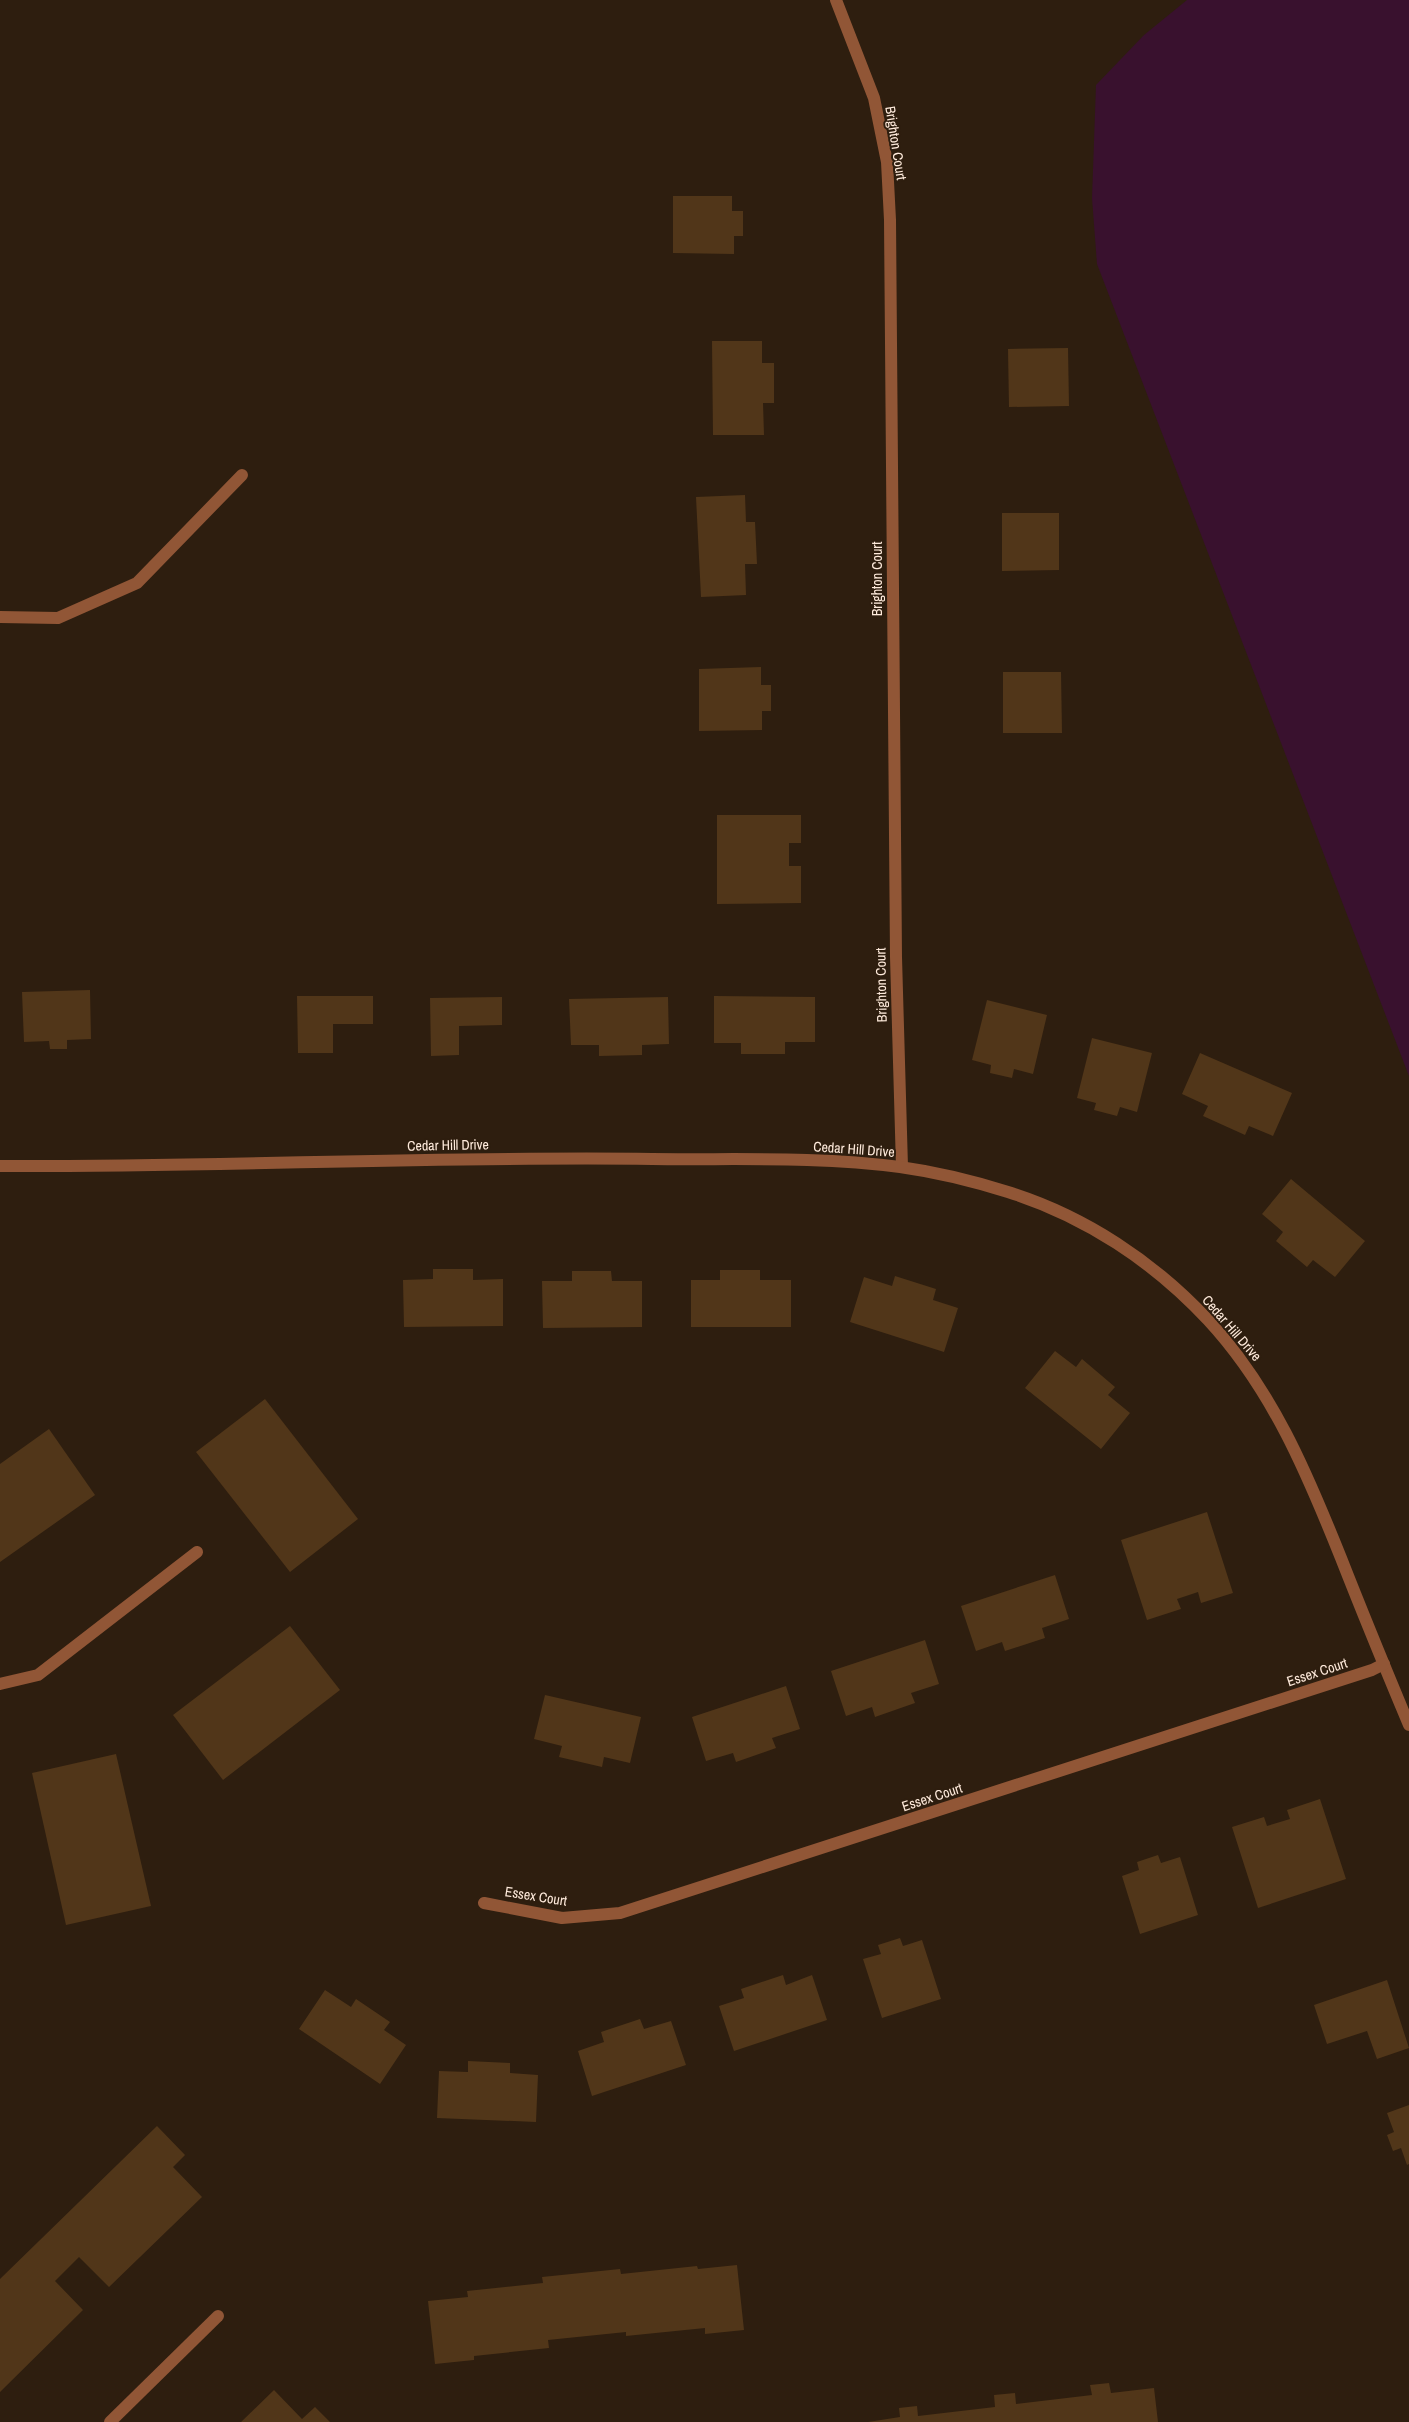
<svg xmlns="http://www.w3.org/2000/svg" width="1409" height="2422" font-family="'Archivo Narrow',sans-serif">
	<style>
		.green { fill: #39112e }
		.building { fill: #513619 }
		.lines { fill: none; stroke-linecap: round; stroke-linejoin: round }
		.minor { stroke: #915636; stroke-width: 12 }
		.labels { text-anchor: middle; stroke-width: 4; stroke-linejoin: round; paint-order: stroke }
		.street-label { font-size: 14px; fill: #ffebdc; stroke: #2e1e0f }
	</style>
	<rect width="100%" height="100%" fill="#2e1e0f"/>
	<path class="green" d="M1187,0h222v1076l-312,-812 -5,-66 4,-113 48,-50z"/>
	<g class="building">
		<path d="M673,196h59v15h11v25h-9v18l-61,-1z"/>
		<path d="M712,341h50v22h12v40h-11l1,32h-51z"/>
		<path d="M1068,348l1,58 -60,1 -1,-58z"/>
		<path d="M745,495l1,27h9l2,42h-12l1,31 -45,2 -5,-100z"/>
		<path d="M1002,513h57v57l-57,1z"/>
		<path d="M761,667v18h10v26h-9v19l-63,1v-62z"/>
		<path d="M1003,672h58l1,61h-59z"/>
		<path d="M717,815h84v28h-12v23h12v37l-84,1z"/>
		<path d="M90,990l1,49 -24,1v9h-17l-1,-8 -25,1 -2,-50z"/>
		<path d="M297,996h76v28h-40v29h-35z"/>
		<path d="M714,996l101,1v45h-30v12h-44v-11h-27z"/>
		<path d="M502,997v28l-43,1v29l-28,1 -1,-58z"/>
		<path d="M668,997l1,47 -27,1v10l-43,1v-11h-28l-2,-46z"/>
		<path d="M987,1000l60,15 -14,59 -19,-5 -2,9 -22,-5 1,-8 -19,-5z"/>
		<path d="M1092,1038l60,15 -15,59 -17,-5 -3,9 -23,-6 2,-7 -19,-5z"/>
		<path d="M1200,1053l92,40 -19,43 -24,-10 -4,9 -42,-19 5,-10 -26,-12z"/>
		<path d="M1291,1179l74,62 -30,36 -22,-17 -6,7 -31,-26 7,-9 -21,-18z"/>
		<path d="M433,1269h40v11l30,-1v47l-99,1 -1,-47 30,-1z"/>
		<path d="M720,1270h40v10h31v47h-100v-47h29z"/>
		<path d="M572,1271h39l1,10h30v46l-99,1 -1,-47h30z"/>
		<path d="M895,1276l41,13 -3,11 25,8 -14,44 -94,-30 14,-45 28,9z"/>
		<path d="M1055,1351l21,16 6,-8 33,28 -7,8 22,18 -29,36 -76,-61z"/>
		<path d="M265,1399l93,120 -68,53 -94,-120z"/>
		<path d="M49,1429l46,66 -95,67v-98z"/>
		<path d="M1207,1512l26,81 -32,10 -3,-11 -21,7 4,10 -34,11 -26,-80z"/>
		<path d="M1055,1575l14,44 -27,9 3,10 -40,13 -3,-9 -26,9 -15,-45z"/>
		<path d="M290,1626l50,64 -117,90 -50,-65z"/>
		<path d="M925,1640l14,44 -28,9 4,10 -40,14 -3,-10 -26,9 -15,-45z"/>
		<path d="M786,1686l14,43 -28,9 4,10 -40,14 -3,-9 -27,8 -14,-44z"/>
		<path d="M545,1695l96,22 -11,46 -26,-6 -2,10 -43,-10 3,-11 -28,-7z"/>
		<path d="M116,1754l35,152 -85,19 -34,-152z"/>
		<path d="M1320,1799l26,80 -88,29 -26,-81 32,-10 3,9 23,-7 -3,-9z"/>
		<path d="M1158,1855l3,8 19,-6 18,58 -58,19 -18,-58 17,-6 -2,-8z"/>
		<path d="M900,1938l3,8 19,-6 19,59 -59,19 -19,-59 18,-5 -3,-9z"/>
		<path d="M783,1975l3,10 26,-10 15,45 -93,31 -15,-45 25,-8 -3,-9z"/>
		<path d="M1387,1980l22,68 -32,11 -10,-28 -40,13 -13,-39z"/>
		<path d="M325,1990l26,17 5,-8 34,23 -6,8 22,15 -26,39 -81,-55z"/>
		<path d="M640,2019l4,10 27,-8 15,44 -94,31 -14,-45 26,-9 -3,-10z"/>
		<path d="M468,2061l42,2v10l28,2 -2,47 -99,-4 2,-47 29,1z"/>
		<path d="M1409,2105v59l-2,1 -6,-17 -8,3 -6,-16 7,-3 -7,-19z"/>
		<path d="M157,2126l28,29 -12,12 29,30 -93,90 -30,-30 -24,24 28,29 -83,82v-113z"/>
		<path d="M737,2265l7,65 -39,4v-6l-79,8v-4l-78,8 1,8 -75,8v4l-39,4 -7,-63 40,-4 -1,-6 76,-8 -1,-6 78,-8 1,5 76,-8 1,3z"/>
		<path d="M1109,2383l2,10 43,-5 4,34h-290l32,-5 -1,-9 18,-2 1,10 77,-9 -1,-12 21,-2 1,11 76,-9 -2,-10z"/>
		<path d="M274,2390l28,29 13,-12 15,15h-89z"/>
	</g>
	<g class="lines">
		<g class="minor">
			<path d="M836,0l38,98 13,64 3,58 6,737 6,210"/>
			<path d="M0,617l58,1 79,-35 105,-108"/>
			<path d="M0,1166c217,1 434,-10 652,-7 82,1 166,-3 248,8 36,5 73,14 108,25 77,24 146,70 200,128 64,69 99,153 133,238 22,56 45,112 68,167"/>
			<path d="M0,1684l38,-9 159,-123"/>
			<path d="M484,1903l78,15 58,-5 752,-243 12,-6"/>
			<path d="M110,2422l108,-106"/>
		</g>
	</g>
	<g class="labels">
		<g class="street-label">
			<text transform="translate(896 143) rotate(81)" y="5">Brighton Court</text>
			<text transform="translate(877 579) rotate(-90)" y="5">Brighton Court</text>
			<text transform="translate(881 985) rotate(-91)" y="5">Brighton Court</text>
			<text transform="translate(448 1145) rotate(-1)" y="5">Cedar Hill Drive</text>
			<text transform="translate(854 1149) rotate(4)" y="5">Cedar Hill Drive</text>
			<text transform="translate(1232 1328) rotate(49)" y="5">Cedar Hill Drive</text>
			<text transform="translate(1317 1672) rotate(-18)" y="5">Essex Court</text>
			<text transform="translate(932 1797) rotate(-18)" y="5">Essex Court</text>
			<text transform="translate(536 1896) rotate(9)" y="5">Essex Court</text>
		</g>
	</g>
</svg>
